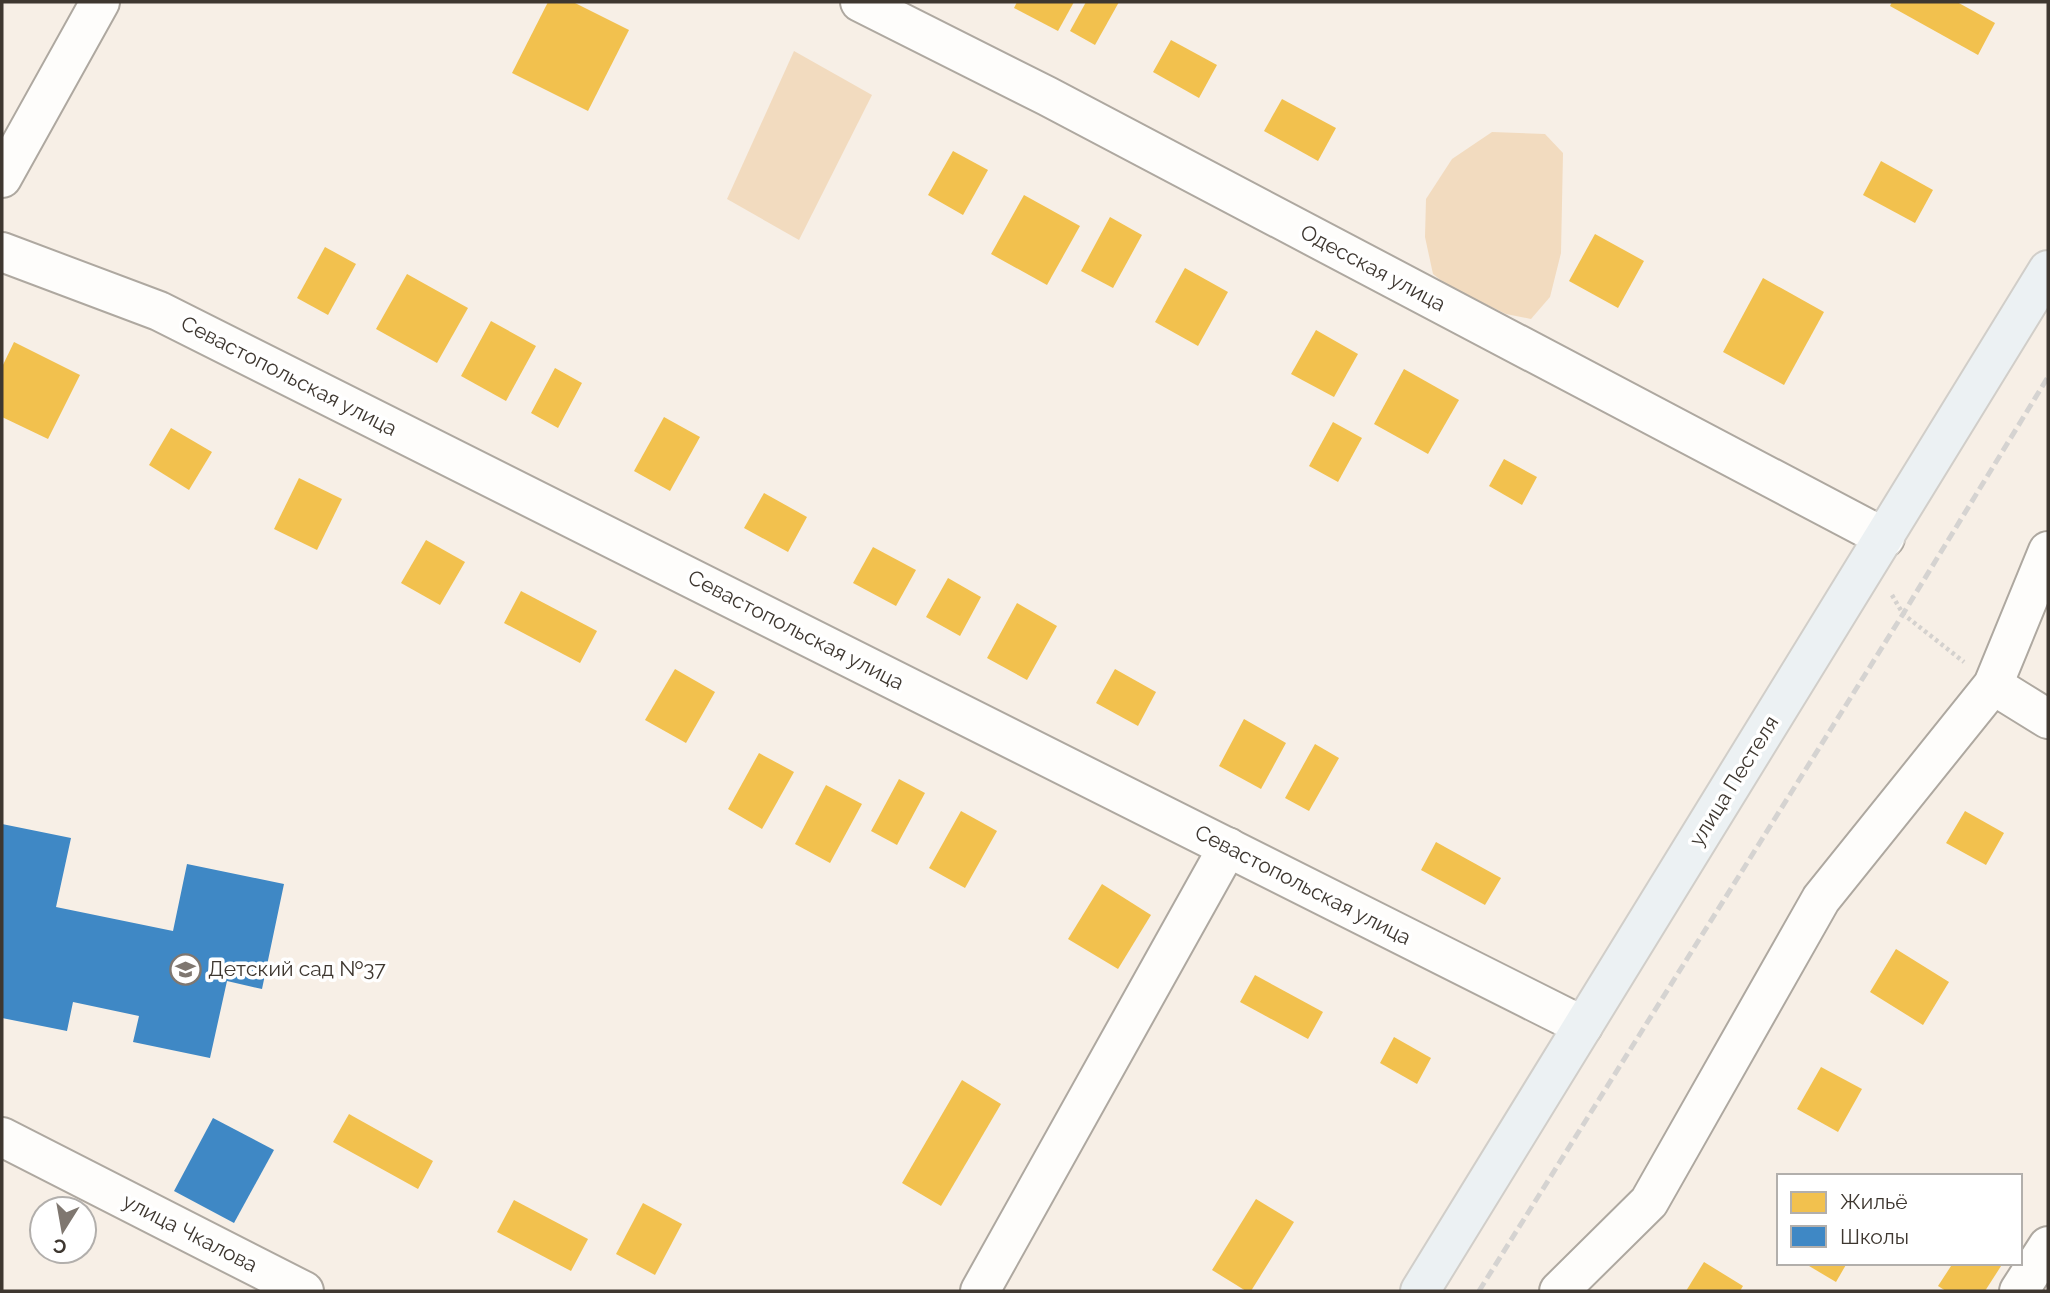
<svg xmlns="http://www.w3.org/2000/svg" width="2050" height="1293" font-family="Raleway,sans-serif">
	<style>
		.green { fill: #f2dbbf }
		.homes { fill: #f2c14e }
		.schools { fill: #3f88c5 }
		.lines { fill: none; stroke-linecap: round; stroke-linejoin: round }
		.minor-casing { stroke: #aea8a0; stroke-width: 42 }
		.major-casing { stroke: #d1cec9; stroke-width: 42 }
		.path { stroke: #d4d1ce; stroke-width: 4.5; stroke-dasharray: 3.5 3.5; stroke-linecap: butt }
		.minor { stroke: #fefdfb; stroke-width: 38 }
		.major { stroke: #ecf1f3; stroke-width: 38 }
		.rail { stroke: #d5d3d1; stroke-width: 5; stroke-dasharray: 10 5; stroke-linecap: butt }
		.labels { text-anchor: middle; stroke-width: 7; stroke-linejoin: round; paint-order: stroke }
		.street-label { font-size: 21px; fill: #3e3730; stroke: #fff }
		.poi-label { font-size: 21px; fill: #3e3730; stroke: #fff; text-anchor: start }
	</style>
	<rect width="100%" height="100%" fill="#f7efe6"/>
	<g class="green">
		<path d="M794,51l78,44 -73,145 -72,-41z"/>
		<path d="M1492,132l53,2 18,19 -2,100 -11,44 -19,22 -25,-5 -58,-28 -15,-12 -8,-37 1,-38 26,-40z"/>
	</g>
	<g class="homes">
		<path d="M548,2h25l56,28 -41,81 -76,-38z"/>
		<path d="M1017,2h57l-16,29 -44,-23z"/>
		<path d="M1086,2h33l-24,43 -25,-14z"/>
		<path d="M1892,2h65l38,21 -17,32 -88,-49z"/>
		<path d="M1171,40l46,25 -18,33 -46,-26z"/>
		<path d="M1282,99l54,29 -18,33 -54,-30z"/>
		<path d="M953,151l35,19 -25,45 -35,-20z"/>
		<path d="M1881,161l52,29 -18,33 -52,-28z"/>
		<path d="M1024,195l56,31 -33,59 -56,-31z"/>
		<path d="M1110,217l32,18 -29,53 -32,-17z"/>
		<path d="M1595,234l49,27 -26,47 -49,-27z"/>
		<path d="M325,247l31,17 -28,51 -31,-17z"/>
		<path d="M1185,268l43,24 -30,54 -43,-24z"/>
		<path d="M407,274l61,34 -31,55 -61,-34z"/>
		<path d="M1763,278l61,34 -40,73 -61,-33z"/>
		<path d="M491,321l45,25 -30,55 -45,-25z"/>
		<path d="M1316,330l42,24 -24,43 -43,-23z"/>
		<path d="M14,342l66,33 -32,64 -46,-22v-50z"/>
		<path d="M555,368l27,15 -24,45 -27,-15z"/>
		<path d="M1404,369l55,31 -31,54 -54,-30z"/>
		<path d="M664,417l36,20 -30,54 -36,-20z"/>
		<path d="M1333,422l29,16 -24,44 -29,-16z"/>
		<path d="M171,428l41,24 -23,38 -40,-25z"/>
		<path d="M1504,459l33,18 -15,28 -33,-19z"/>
		<path d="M299,478l43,21 -25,51 -43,-21z"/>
		<path d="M764,493l43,24 -19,35 -44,-24z"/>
		<path d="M426,540l39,22 -25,43 -39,-22z"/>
		<path d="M873,547l43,23 -20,36 -43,-23z"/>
		<path d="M948,578l33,19 -21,39 -34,-19z"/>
		<path d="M521,591l76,40 -17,32 -76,-40z"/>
		<path d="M1017,603l40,23 -30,54 -40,-22z"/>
		<path d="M675,669l40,23 -29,51 -41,-23z"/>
		<path d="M1115,669l41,23 -18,34 -42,-23z"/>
		<path d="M1244,719l42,24 -25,46 -42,-23z"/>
		<path d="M1315,744l24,14 -30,53 -24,-13z"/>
		<path d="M759,753l35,19 -32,57 -34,-20z"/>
		<path d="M899,779l26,14 -28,52 -26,-14z"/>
		<path d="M826,785l36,19 -32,59 -35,-19z"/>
		<path d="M961,811l36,20 -32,57 -36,-20z"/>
		<path d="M1965,811l39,22 -18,32 -40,-22z"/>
		<path d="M1436,842l65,36 -16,27 -64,-35z"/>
		<path d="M1102,884l49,31 -33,54 -50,-30z"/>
		<path d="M1896,949l53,33 -26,43 -53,-33z"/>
		<path d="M1255,975l68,37 -15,27 -68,-37z"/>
		<path d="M1394,1037l37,21 -14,26 -37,-21z"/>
		<path d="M1821,1067l41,22 -24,43 -41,-23z"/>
		<path d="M962,1080l39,24 -60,102 -39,-23z"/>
		<path d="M349,1114l84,47 -15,28 -85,-47z"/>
		<path d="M1256,1199l38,23 -43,69h-5l-34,-21z"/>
		<path d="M514,1200l74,39 -17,32 -74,-39z"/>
		<path d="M643,1203l39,21 -27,51 -39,-21z"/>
		<path d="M1704,1262l39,24 -3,5h-54z"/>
		<path d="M1804,1263h43l-11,19z"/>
		<path d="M1953,1263h50l-18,28h-39l-8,-5z"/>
	</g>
	<g class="schools">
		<path d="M2,824l69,14 -15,69 117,24 14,-67 97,20 -22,105 -35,-8 -17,77 -77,-16 6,-26 -66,-14 -6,29 -65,-13z"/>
		<path d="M213,1118l61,32 -40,73 -60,-32z"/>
	</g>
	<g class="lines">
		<defs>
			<g id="minor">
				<path d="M860,2l187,94 838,442"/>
				<path d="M2,178l98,-176"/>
				<path d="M2,252l157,59 1424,715"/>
				<path d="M1993,685l55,34"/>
				<path d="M2,1137l302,154"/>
				<path d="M980,1291l248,-444"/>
				<path d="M1559,1291l90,-89 172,-303 172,-214 55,-134"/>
				<path d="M2019,1291l29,-45"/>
			</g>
			<path id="major" d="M1420,1291l628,-1021"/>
		</defs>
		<use href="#minor" class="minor-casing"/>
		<use href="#major" class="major-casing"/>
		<path class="path" d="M1892,595l11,19 61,48"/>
		<use href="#minor" class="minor"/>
		<use href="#major" class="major"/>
		<path class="rail" d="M1479,1291l424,-677 145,-237"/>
	</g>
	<defs>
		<symbol id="school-ring" viewBox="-11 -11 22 22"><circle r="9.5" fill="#fff" stroke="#7f7770" stroke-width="1.5"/><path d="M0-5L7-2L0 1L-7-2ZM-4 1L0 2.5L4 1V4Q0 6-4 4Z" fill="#7f7770"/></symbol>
	</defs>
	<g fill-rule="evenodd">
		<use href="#school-ring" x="168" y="952" width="35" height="35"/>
	</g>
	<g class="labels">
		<g class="street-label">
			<text transform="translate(1373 268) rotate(28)" y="7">Одесская улица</text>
			<text transform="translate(289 376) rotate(27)" y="7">Севастопольская улица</text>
			<text transform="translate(796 630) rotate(27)" y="7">Севастопольская улица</text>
			<text transform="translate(1734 781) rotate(-58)" y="7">улица Пестеля</text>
			<text transform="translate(1303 885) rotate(27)" y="7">Севастопольская улица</text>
			<text transform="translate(190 1233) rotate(27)" y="7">улица Чкалова</text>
		</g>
		<g class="poi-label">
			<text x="208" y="976">Детский сад №37</text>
		</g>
	</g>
	<rect width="2050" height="1293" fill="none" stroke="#3e3730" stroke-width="7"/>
	<rect x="1777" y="1174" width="245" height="91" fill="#ffffff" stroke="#b2afac" stroke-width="2"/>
	<rect x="1791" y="1192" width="35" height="21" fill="#f2c14e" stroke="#b2afac" stroke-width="2"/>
	<text x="1840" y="1209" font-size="21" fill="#3e3730">Жильё</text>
	<rect x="1791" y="1226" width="35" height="21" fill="#3f88c5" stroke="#b2afac" stroke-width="2"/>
	<text x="1840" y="1244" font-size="21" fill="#3e3730">Школы</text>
	<g transform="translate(63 1230) rotate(191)"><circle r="33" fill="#ffffff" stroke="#b2afac" stroke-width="2"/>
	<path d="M0-5L12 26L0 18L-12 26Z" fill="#7f7770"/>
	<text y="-10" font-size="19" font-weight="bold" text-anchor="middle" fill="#3e3730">С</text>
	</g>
</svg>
